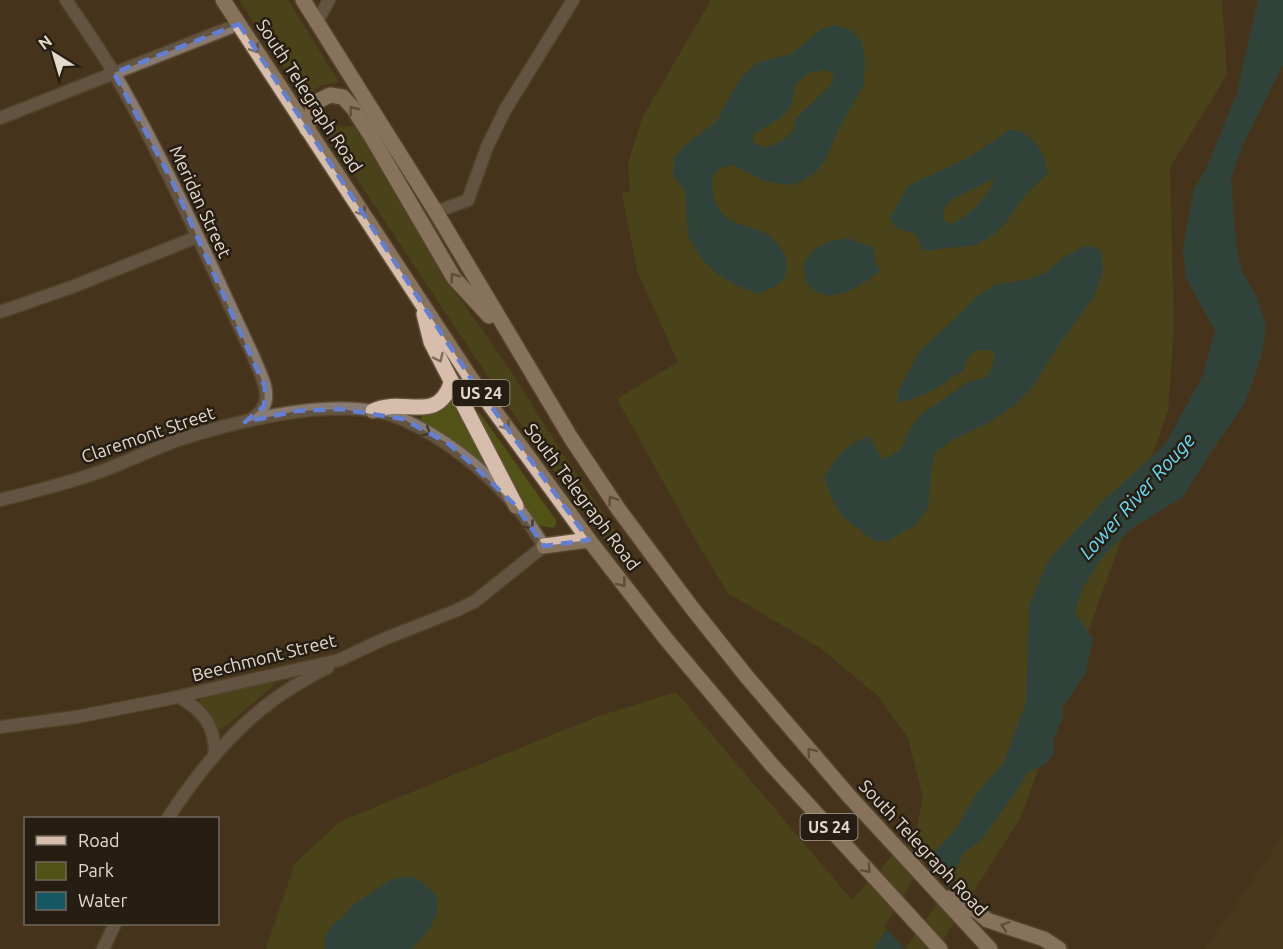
<svg xmlns="http://www.w3.org/2000/svg" width="1283" height="949" font-family="Ubuntu,sans-serif">
	<style>
		.built { fill: #523c1d }
		.green { fill: #505216 }
		.water { fill: #175663; fill-rule: evenodd }
		.pier { fill: #46341c }
		.lines { fill: none; stroke-linecap: round; stroke-linejoin: round }
		.minor-casing { stroke: #62523c; stroke-width: 15 }
		.primary-casing { stroke: #62523c; stroke-width: 18 }
		.minor { stroke: #887b72; stroke-width: 12 }
		.primary { stroke: #d7bdab; stroke-width: 15 }
		.oneway { stroke: #7e6e5f }
		.oneway2 { stroke: #433a30 }
		.marked { fill: none; stroke: #637fd3; stroke-width: 4.5; stroke-dasharray: 12 8; stroke-linejoin: round }
		.labels { text-anchor: middle; stroke-width: 5; stroke-linejoin: round; paint-order: stroke }
		.shield { fill: #261e13; stroke: #aba194; stroke-width: 1.5 }
		.shield-label { font-size: 16px; font-weight: bold; fill: #e4d9cb }
		.street-label { font-size: 18px; fill: #e4d9cb; stroke: #261e13 }
		.water-label { font-size: 20px; font-style: italic; fill: #67dbf5; stroke: #261e13 }
	</style>
	<rect width="100%" height="100%" fill="#46341c"/>
	<path class="built" d="M1283,835v114h-78l32,-46z"/>
	<g class="green">
		<path d="M239,0h49l51,82 -19,4 -16,12z"/>
		<path d="M711,0h511l5,75 -57,92 4,160 -6,84 -147,406 -84,132h-671l29,-86 46,-42 255,-104 80,-25 176,208 64,-70 7,-33 -15,-59 -30,-42 -58,-48 -92,-55 -29,-47 -82,-147 61,-37 -41,-91 -15,-78 8,-2 -2,-27 14,-46z"/>
		<path d="M356,124l97,165 52,73 58,92 65,96 -10,6c-106,-136 -198,-283 -294,-427l4,-2 25,-1z"/>
		<path d="M451,403l5,1 32,63 -1,2 -67,-48 3,-7z"/>
		<path d="M475,412h3l4,4 74,104v5l-3,3 -16,-3 -7,-6z"/>
		<path d="M273,681l1,3 -2,3 -51,43 -6,-2 -16,-23v-4l6,-3z"/>
	</g>
	<g class="water">
		<path d="M1258,0h25v65l-39,77 -13,37 6,74 6,20 14,25 9,27 -5,31 -14,41 -4,9 -31,44 -29,47 -51,31 -27,26 -21,32 -9,26 18,27 -8,35 -23,34 1,9 -10,24 1,12 -7,10 -21,11 -6,12 -38,53 -19,15 -10,22 -50,73h-29l58,-95 23,-23 19,-34 30,-35 22,-60 3,-96 17,-41 12,-16 48,-51 59,-53 38,-70 12,-44 -29,-53 -3,-29 11,-60 11,-17 32,-79z"/>
		<path d="M836,25l16,6 10,11 3,19 -1,23 -26,47 -13,30 -10,12 -21,12 -27,-3 -34,-17 -12,3 -8,7c-2,15 -1,28 10,39 11,12 29,12 42,19 17,9 31,35 14,51 -6,4 -15,7 -21,10l-20,-8 -21,-12 -15,-15 -14,-23 -3,-44 -12,-17 1,-17 9,-11 34,-26 18,-34 10,-14 12,-10 34,-9 31,-25zM825,70l9,4 -3,11 -34,32 -3,13 -12,11 -17,7 -12,-6v-7l30,-19 7,-8 6,-24 13,-11z"/>
		<path d="M1011,129c23,4 33,22 37,44l-23,22 -20,29 -12,11 -17,10 -53,6 -7,-17 -20,-6 -6,-10 19,-33 57,-26zM995,178c-8,20 -25,38 -45,46l-6,-4 -1,-9 7,-10z"/>
		<path d="M848,238l26,10 1,13 5,10c-16,13 -44,33 -64,20 -4,-2 -9,-5 -10,-10 -2,-5 -2,-13 -2,-19 14,-19 22,-20 44,-24z"/>
		<path d="M1086,245l15,5 2,22 -10,26 -36,49 -22,37 -21,22 -26,17 -34,16 -18,12 -4,14 -4,43 -13,17 -27,16h-14l-30,-23 -12,-19 -8,-21c12,-22 21,-33 45,-42l14,24 18,-11 10,-22 11,-13 46,-32 19,-5 7,-16v-9c-17,-6 -28,2 -31,20 -10,3 -16,10 -25,15 -12,8 -27,12 -40,16v-11l21,-40 43,-40 15,-16 20,-12 29,-4 19,-7 19,-16z"/>
		<path d="M404,877c12,0 12,0 21,8 3,4 8,5 10,10 10,18 -11,43 -24,54h-86l-1,-10 6,-12 12,-9 11,-13 37,-25z"/>
	</g>
	<path class="pier" d="M929,853l26,26 -50,70 -21,-22z"/>
	<g class="lines">
		<defs>
			<g id="minor">
				<path d="M66,0c16,24 33,48 48,73 53,91 95,189 140,285 9,23 24,45 -4,62"/>
				<path d="M317,22l12,-22"/>
				<path d="M0,118l239,-94"/>
				<path d="M436,212l32,-12 19,-53 18,-37 68,-110"/>
				<path d="M0,312l72,-25 125,-50"/>
				<path d="M0,500c32,-8 65,-16 96,-27 29,-10 56,-24 85,-34 60,-19 164,-46 223,-19 42,19 81,51 111,85 11,12 20,28 29,41l-70,56 -19,9 -71,28 -45,21 -171,39 -92,18 -76,10"/>
				<path d="M179,697c25,14 36,29 36,58"/>
				<path d="M168,818c28,-43 62,-86 104,-117 18,-13 37,-24 56,-34"/>
				<path d="M103,949l12,-25"/>
			</g>
			<g id="primary">
				<path d="M223,0l249,380 117,160 77,99 105,125 169,185"/>
				<path d="M303,0l133,212 135,226 48,72 73,98 55,69 102,119 141,153"/>
				<path d="M307,129l6,-21 7,-8 10,-5 13,2 10,11 18,28 83,142 35,38"/>
				<path d="M424,314l7,28 85,164"/>
				<path d="M373,411c31,-15 64,14 78,-28"/>
				<path d="M544,546l45,-6"/>
				<path d="M948,898l30,14 9,8 57,19 15,10"/>
			</g>
		</defs>
		<use href="#minor" class="minor-casing"/>
		<use href="#primary" class="primary-casing"/>
		<use href="#minor" class="minor"/>
		<use href="#primary" class="primary"/>
	</g>
	<defs><path id="oneway-chevron" d="M-2-3.5L2.5 0L-2 3.5" fill="none" stroke-width="1.6" stroke-linecap="round" stroke-linejoin="round" transform="scale(1.5)"/></defs>
	<g class="oneway">
		<use href="#oneway-chevron" transform="translate(255 49) rotate(57)"/>
		<use href="#oneway-chevron" transform="translate(353 110) rotate(-127)"/>
		<use href="#oneway-chevron" transform="translate(362 212) rotate(57)"/>
		<use href="#oneway-chevron" transform="translate(454 277) rotate(-126)"/>
		<use href="#oneway-chevron" transform="translate(439 358) rotate(64)"/>
		<use href="#oneway-chevron" transform="translate(506 426) rotate(54)"/>
		<use href="#oneway-chevron" transform="translate(612 500) rotate(-124)"/>
		<use href="#oneway-chevron" transform="translate(622 583) rotate(52)"/>
		<use href="#oneway-chevron" transform="translate(811 752) rotate(-130)"/>
		<use href="#oneway-chevron" transform="translate(867 869) rotate(47)"/>
		<use href="#oneway-chevron" transform="translate(1005 926) rotate(-161)"/>
	</g>
	<g class="oneway2">
		<use href="#oneway-chevron" transform="translate(427 432) rotate(29)"/>
		<use href="#oneway-chevron" transform="translate(530 526) rotate(55)"/>
	</g>
	<path d="M0 0H1283V949H0ZM239,24l233,356 117,160 -45,6 -28,-40 -42,-40 -25,-22 -46,-25 -62,-10 -45,2 -51,11 19,-16 1,-19 -93,-206 -58,-108z" fill="#46341c" fill-opacity=".55" fill-rule="evenodd"/>
	<path class="marked" d="M239,24l233,356 117,160 -45,6 -28,-40 -42,-40 -25,-22 -46,-25 -62,-10 -45,2 -51,11 19,-16 1,-19 -93,-206 -58,-108z"/>
	<g class="labels">
		<g class="shield">
			<rect x="452.5" y="380" width="57" height="26" rx="4.5"/>
			<rect x="800.5" y="814" width="57" height="26" rx="4.5"/>
		</g>
		<g class="shield-label">
			<text x="481" y="399">US 24</text>
			<text x="829" y="833">US 24</text>
		</g>
		<g class="street-label">
			<text transform="translate(309 96) rotate(57)" y="6">South Telegraph Road</text>
			<text transform="translate(200 202) rotate(65)" y="6">Meridan Street</text>
			<text transform="translate(148 435) rotate(-19)" y="6">Claremont Street</text>
			<text transform="translate(582 497) rotate(53)" y="6">South Telegraph Road</text>
			<text transform="translate(264 658) rotate(-14)" y="6">Beechmont Street</text>
			<text transform="translate(923 848) rotate(47)" y="6">South Telegraph Road</text>
		</g>
		<g class="water-label">
			<text transform="translate(1137 496) rotate(-48)" y="7">Lower River Rouge</text>
		</g>
	</g>
	<rect x="24" y="817" width="195" height="108" fill="#261e13" stroke="#72695d" stroke-width="1.5"/>
	<rect x="36" y="836" width="30" height="9" fill="#d7bdab" stroke="#72695d" stroke-width="1.5"/>
	<text x="78" y="847" font-size="18" fill="#e4d9cb">Road</text>
	<rect x="36" y="862" width="30" height="18" fill="#505216" stroke="#72695d" stroke-width="1.5"/>
	<text x="78" y="877" font-size="18" fill="#e4d9cb">Park</text>
	<rect x="36" y="892" width="30" height="18" fill="#175663" stroke="#72695d" stroke-width="1.5"/>
	<text x="78" y="907" font-size="18" fill="#e4d9cb">Water</text>
	<g transform="translate(54 54) rotate(323)" stroke="#261e13" stroke-width="4.5" paint-order="stroke">
	<path d="M0-4.5L10 22L0 15L-10 22Z" fill="#e4d9cb"/>
	<text y="-9" font-size="16" font-weight="bold" text-anchor="middle" fill="#e4d9cb">N</text>
	</g>
</svg>
